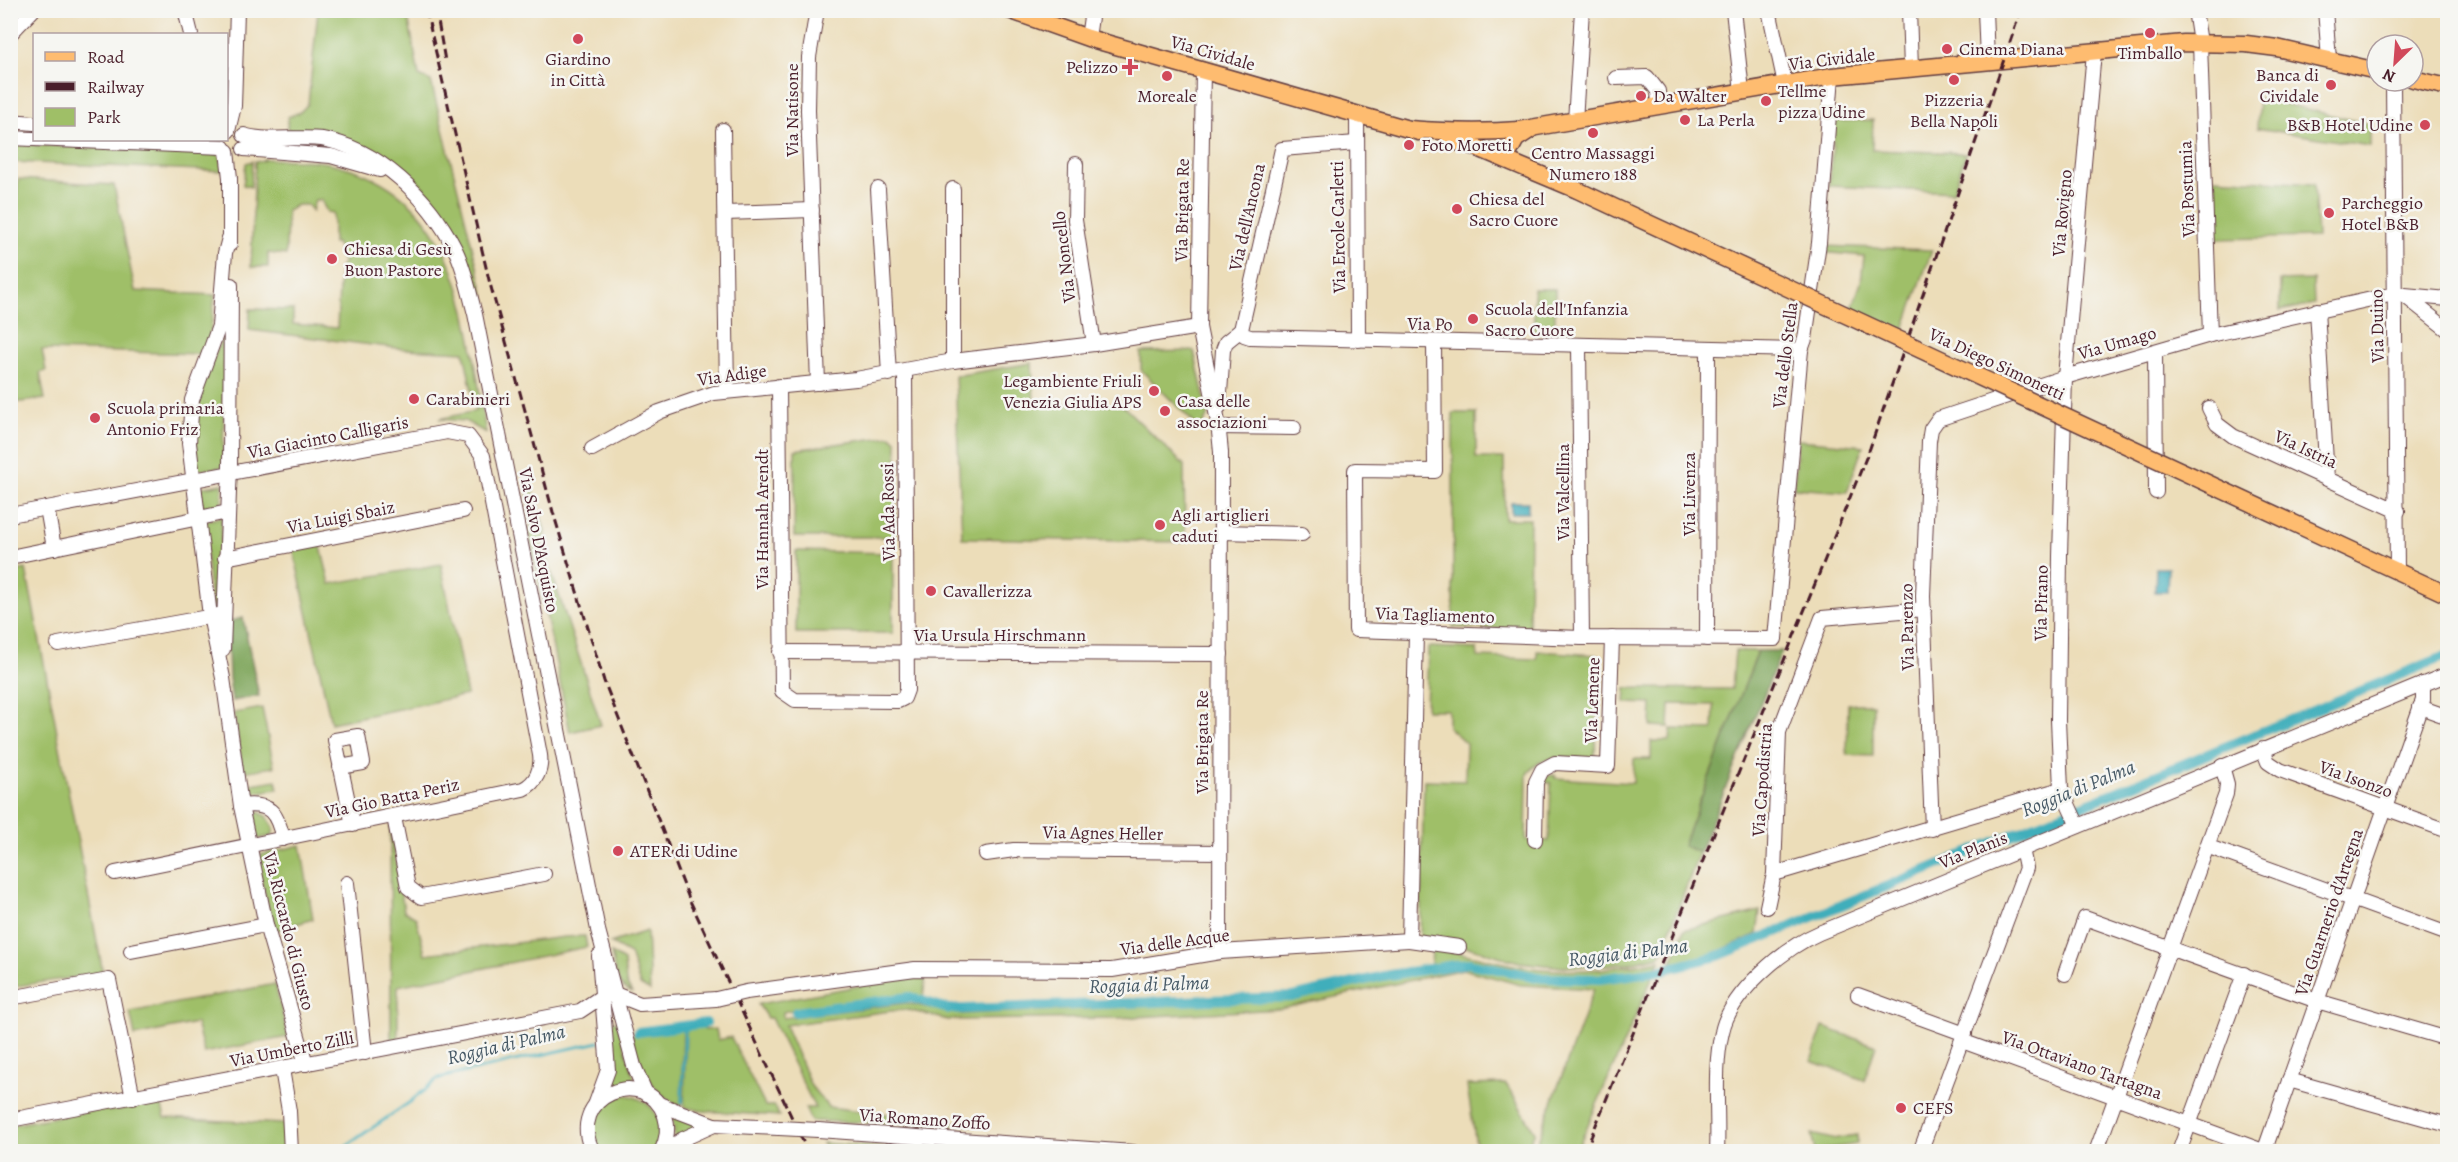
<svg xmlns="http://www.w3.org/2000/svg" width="2458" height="1162" font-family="Alegreya,serif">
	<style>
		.green { fill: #9fbf67; stroke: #746f49; stroke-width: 1.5 }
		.forest { fill: #7fa65c; stroke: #646244; stroke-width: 1.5 }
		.water { fill: #3faebb; stroke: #446673; stroke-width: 1.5 }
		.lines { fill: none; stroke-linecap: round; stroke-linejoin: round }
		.stream { stroke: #3faebb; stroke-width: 3 }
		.canal { stroke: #3faebb; stroke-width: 10 }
		.minor-casing { stroke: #623c40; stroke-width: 16 }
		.major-casing { stroke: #623c40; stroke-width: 19 }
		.minor { stroke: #fff; stroke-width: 14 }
		.major { stroke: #febc70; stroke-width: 16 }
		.rail { stroke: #4a1f2b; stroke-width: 3; stroke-dasharray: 9 4.5; stroke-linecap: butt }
		.minor-bridge-casing { stroke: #623c40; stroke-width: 16; stroke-linecap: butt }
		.major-bridge-casing { stroke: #623c40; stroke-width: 19; stroke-linecap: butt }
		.minor-bridge { stroke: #fff; stroke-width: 14 }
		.major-bridge { stroke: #febc70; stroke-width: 16 }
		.poi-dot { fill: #d1495b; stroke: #f6f6f2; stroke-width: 2 }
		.labels { text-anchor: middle; stroke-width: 5; stroke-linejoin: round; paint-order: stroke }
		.poi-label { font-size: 18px; fill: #4a1f2b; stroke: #f6f6f2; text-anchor: start }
		.street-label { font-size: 18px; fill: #4a1f2b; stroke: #f6f6f2 }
		.water-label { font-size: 20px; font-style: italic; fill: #465865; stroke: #f6f6f2 }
	</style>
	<rect width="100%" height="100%" fill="#f6f6f2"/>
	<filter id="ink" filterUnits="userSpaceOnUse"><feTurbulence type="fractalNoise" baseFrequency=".0167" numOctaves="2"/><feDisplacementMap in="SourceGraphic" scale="12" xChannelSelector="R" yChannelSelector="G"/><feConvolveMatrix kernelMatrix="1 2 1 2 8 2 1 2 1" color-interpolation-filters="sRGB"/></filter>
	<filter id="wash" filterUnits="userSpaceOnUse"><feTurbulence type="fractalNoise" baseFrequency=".008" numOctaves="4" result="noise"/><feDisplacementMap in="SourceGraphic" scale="24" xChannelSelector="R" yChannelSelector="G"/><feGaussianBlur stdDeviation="1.35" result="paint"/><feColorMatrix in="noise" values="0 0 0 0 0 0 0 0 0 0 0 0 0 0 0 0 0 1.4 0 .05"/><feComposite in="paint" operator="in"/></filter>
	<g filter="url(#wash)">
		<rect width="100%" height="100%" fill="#ecddb9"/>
		<g class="green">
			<path d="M318,11h89l12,65 12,5 55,221 -34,-71 -16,-24 -42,-40 -101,-34 -6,-5 1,-11 12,-5 8,-8z"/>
			<path d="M2259,98l111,26v22l-113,-18z"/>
			<path d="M1873,120l-1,30 94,3 -13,39 -124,-6 6,-65z"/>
			<path d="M10,144l167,8 27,-2 16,5 3,16 -212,-9z"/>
			<path d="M263,159c26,1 53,0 78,7 124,33 127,162 145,267l-21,-12 -26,-2 37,-8 -12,-59 -59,-3 -156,-19 1,-21 43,1v14l44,4 3,-60 4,-6 -4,-6 1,-3 -5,-10h-3v-30l-6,-1 -6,-12h-6l-3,11 -4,-6h-11l-10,6 -1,44 -18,-2v14h-17l4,-106h8z"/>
			<path d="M252,161l-1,26 -8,-2 3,-22z"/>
			<path d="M2214,178l100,6 3,53 -101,2z"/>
			<path d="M18,179l96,6 21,106 80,4 -5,42 -6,17 -162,-4 4,21 -6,2 5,26 -33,4 -2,-89z"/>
			<path d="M1823,246l109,4 -29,82 -51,-23 9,-27 3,-26 -43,-4z"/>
			<path d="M2313,280l1,24 -34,7v-30z"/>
			<rect x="1534" y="289" width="21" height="45"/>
			<path d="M225,306l-2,161 -28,4 1,-70 25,-61z"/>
			<path d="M1194,351l14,64 -8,14 -59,-59v-18z"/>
			<path d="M1032,363l2,40 88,2 62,60 1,77 -223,-4 -7,-162z"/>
			<path d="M1453,413h23v45h28l1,61h25l-1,111 -76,-3z"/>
			<path d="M891,436l6,6 -2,95h-101l1,-87z"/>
			<path d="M1798,440l65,6 -16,46 -53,-4z"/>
			<path d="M530,481l15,50 -2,15 58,179 -31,7 -41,-200c8,-16 -7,-36 1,-51z"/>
			<path d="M223,484l-2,25 -18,3 -4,-24z"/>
			<path d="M222,517l-4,93 -6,2 -9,-91z"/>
			<path d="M320,543l10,41 111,-20 26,131 -136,28 -38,-175z"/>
			<path d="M796,551l97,2v80h-97z"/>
			<path d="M26,569l77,404 -92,14 -1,-415z"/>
			<path d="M1428,647l49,2 1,8 59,2v-8l60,4 -2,105c-25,-2 -52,-9 -68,14l-1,66 23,1 2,-58 -9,-1 5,-6 8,-1v3l78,5 1,-24h17v-18h19l1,-12 42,1 1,-25 -44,-1 -1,23 -18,-1 1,-22 -27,-1 1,-15 106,1 3,-38h23l-75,194 16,8 -39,103 -35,8 -63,3 -43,-5 -51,-15 -48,-8 4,-159 41,1 1,-38 -18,-16v-17h-22z"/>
			<path d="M1848,704h25v52l-26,-1z"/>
			<path d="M262,708l12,59 -31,5 -9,-59z"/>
			<path d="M276,780l2,9 -31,5 -2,-9z"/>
			<path d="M256,811l11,5 7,13 -2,7 -20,4 -4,-24z"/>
			<path d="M390,825l14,86 12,7 9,36 140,-17 20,-1 2,11 -189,39v53l-7,2z"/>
			<path d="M301,845l12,74 -39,12 -19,-75z"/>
			<path d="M1760,911l-3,23 -40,18 -46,13 13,-35z"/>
			<path d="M647,931l3,60 -10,-6 -10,-31 -20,-11z"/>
			<path d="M1432,948c28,3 53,12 81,17 51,10 97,5 147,-5l-3,7 -54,9h-30l-42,-3 -64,-13 -36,7z"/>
			<path d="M611,953l13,8 2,22 6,10c-17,-7 -17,-24 -21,-40z"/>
			<path d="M1466,965l75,16 48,2 65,-9 -78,178 -42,-1 60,-162 -73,-4 -58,-16 -183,40 -162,9 -170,2 -40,-10 -18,1 -105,14 26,61 17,21 158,19 -175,-5 -6,-13h10l-44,-90h-4l-9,-14 168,-30 -3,24 -14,-4 -113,15 -13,3v6l123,-15 55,11 328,-14 64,-15z"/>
			<path d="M275,984l13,53 -84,16 -8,-30 -61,13 -5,-24z"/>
			<path d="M617,1021l19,63 -28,3 -1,-64z"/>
			<path d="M704,1026l1,4 11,-1 2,11 13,-3 34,69h10l4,10 -77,-5 -18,-4 2,-79z"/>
			<path d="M683,1027l-2,80c-32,-15 -40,-40 -50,-72z"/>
			<path d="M1823,1027l53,19 -12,34 -53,-19z"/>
			<path d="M1506,1084l29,48 -10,19h-39l-10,-7 -9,-59z"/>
			<path d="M627,1095c29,6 41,31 26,56h-54c-19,-24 1,-52 28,-56z"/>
			<path d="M161,1103l4,15 119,6 2,28h-275v-27l90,-16 10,2z"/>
			<path d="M672,1114l35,11 -32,14z"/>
			<path d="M1811,1134l21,5 25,-4v9l-42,7z"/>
			<path d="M822,1143l104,8h-100z"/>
		</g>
		<g class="forest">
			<path d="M243,618l16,78 -27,5 -3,-23 -2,-56z"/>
			<path d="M1758,651h24l-83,202 -16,-8z"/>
		</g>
		<g class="water">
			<rect x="1511" y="502" width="17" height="11"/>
			<path d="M2156,568h12l-1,24h-12z"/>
		</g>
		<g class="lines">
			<g class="stream">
				<path d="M682,1102l3,-76"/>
				<path d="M337,1152l73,-50 29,-24 160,-36"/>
			</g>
			<g class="canal">
				<path d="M796,1012l114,-15 38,12h16l328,-12 91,-21 85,-13 74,15 58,1 58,-8 60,-15 730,-301"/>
				<path d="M638,1032l68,-9"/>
			</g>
		</g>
	</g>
	<g filter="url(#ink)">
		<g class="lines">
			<defs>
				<g id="minor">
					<path d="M185,10l6,24"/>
					<path d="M817,10l-8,47 -1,53 10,273"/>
					<path d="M1733,10l9,81"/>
					<path d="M1769,10l16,74"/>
					<path d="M1909,10l2,59"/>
					<path d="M1985,10l2,50"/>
					<path d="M2195,10l5,33 10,292"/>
					<path d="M2325,10l4,49"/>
					<path d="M10,34l23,-24"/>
					<path d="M1088,38l4,-28"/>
					<path d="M1203,70l-4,257 19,95 3,30 -1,500"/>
					<path d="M1616,78l31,-1 11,14 1,14"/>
					<path d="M2393,81l4,490"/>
					<path d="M1357,114l1,226"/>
					<path d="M10,121l24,2"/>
					<path d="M1575,121l7,-111"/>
					<path d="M723,130l4,261"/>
					<path d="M228,131l6,-25 3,-96"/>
					<path d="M244,135c16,7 57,1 78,4 57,10 107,59 133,110 10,20 14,43 20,65l123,616 36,136 12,28"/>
					<path d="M10,138l213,9"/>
					<path d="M244,149l87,7 49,14"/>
					<path d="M227,151l3,27v66"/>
					<path d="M1076,164l-1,56 19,124"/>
					<path d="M878,189l11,185"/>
					<path d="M953,189v172"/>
					<path d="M725,213l87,-3"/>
					<path d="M229,238l-4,15 -6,73 -27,74 -3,43 21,173 13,62 18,128 25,119 40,139"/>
					<path d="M2405,296l43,34"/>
					<path d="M2317,310l10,169"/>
					<path d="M1241,330l3,5 6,2 551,13"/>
					<path d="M1241,330l41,-181 74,-6"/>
					<path d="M1434,342l1,129 -80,-1 1,160 226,8 193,1 26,-289 4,-11 14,-96 13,-167"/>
					<path d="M1579,346l3,292"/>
					<path d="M2155,351l1,141"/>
					<path d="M779,386l3,305 13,9 103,1 6,-3 3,-8 -2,-319"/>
					<path d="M1219,407l4,-57 3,-8 15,-12"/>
					<path d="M2209,408l8,16 16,12 165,75"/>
					<path d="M1218,427l76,1"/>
					<path d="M592,449l67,-37 55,-19 142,-14 97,-18 141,-17 105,-17"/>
					<path d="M47,508l7,40"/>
					<path d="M10,515l437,-83 21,4 15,20 57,299c2,14 -4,28 -17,34l-408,84"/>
					<path d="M1221,532l81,2"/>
					<path d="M10,557l218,-45"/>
					<path d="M225,558l238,-47"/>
					<path d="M1707,639l1,-290"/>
					<path d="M58,644l161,-29"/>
					<path d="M223,649l7,-183 1,-181"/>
					<path d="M780,652l441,2"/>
					<path d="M2420,707l28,10"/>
					<path d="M2263,749l5,13 12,8 168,61"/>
					<path d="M340,767l23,-4 -5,-27 -23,4 18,85"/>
					<path d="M241,806c29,-4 36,6 42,33"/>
					<path d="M394,817l14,70 13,10 123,-23"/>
					<path d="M2078,826l-17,-37 -3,-69 2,-164 5,-179 29,-325"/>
					<path d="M1932,829l-9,-233 6,-155 2,-12 7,-10 127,-42 145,-42 184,-41 54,5"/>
					<path d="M1535,840l1,-58 6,-12 13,-7 53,3 4,-128"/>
					<path d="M2209,847l239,87"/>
					<path d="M986,854l28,-4 206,2"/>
					<path d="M1774,874l287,-85"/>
					<path d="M347,883l18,170"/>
					<path d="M1767,907l7,-33 5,-142 43,-114 102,-9"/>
					<path d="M1409,940l50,7"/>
					<path d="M131,951l135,-26"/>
					<path d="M2065,974l20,-56 232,83 131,38"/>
					<path d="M746,992l169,-23 197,1 108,-18 189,-12 7,-308"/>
					<path d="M615,994l25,10 76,-5"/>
					<path d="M1858,995l107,39"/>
					<path d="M10,998l99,-18 24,118"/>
					<path d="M1962,1041l304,111"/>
					<path d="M282,1069l7,42 2,41"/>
					<path d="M2289,1080l159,45"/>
					<path d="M596,1103l12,-33 -9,-114"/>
					<path d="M659,1104l55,21 65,3"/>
					<path d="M10,1120l570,-109 21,-14 14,-3"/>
					<path d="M818,1130l315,22"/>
					<path d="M593,1152c-29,-56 53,-89 72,-36 4,12 2,24 -4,36"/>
					<path d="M663,1152l20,-13 31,-14"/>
					<path d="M1717,1152c2,-39 -4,-82 5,-120 8,-39 62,-84 97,-99l629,-259"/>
					<path d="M1920,1152l106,-284 -4,-19"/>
					<path d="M2096,1152l130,-358 1,-10 -5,-18"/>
					<path d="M2179,1152l65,-178"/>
					<path d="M2264,1152l159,-452v-16"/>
				</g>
				<g id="major">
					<path d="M1009,10l79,28 331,94"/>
					<path d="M2413,79l35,8"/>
					<path d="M1409,129c38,3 73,4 110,1l313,-54 352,-33 62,1 31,4 100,23"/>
					<path d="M1450,140l23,6 26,11 9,-3 8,-15 14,-9"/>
					<path d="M1499,157l76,32"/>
					<path d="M2302,527l146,68"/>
				</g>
			</defs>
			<use href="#minor" class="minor-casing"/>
			<use href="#major" class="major-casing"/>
			<use href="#minor" class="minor"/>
			<use href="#major" class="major"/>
			<g class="rail">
				<path d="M426,10l63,270 64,232 51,169 86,220 118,251"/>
				<path d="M436,10l9,51"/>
				<path d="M1585,1152l285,-704 151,-438"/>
			</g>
			<defs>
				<g id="minor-bridge">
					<path d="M716,999l30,-7"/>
					<path d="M779,1128l39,2"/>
				</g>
				<path id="major-bridge" d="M1575,189l727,338"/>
			</defs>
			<use href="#minor-bridge" class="minor-bridge-casing"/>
			<use href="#major-bridge" class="major-bridge-casing"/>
			<use href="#minor-bridge" class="minor-bridge"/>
			<use href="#major-bridge" class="major-bridge"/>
		</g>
	</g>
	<g class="poi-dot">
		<circle cx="2150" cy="33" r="6"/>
		<circle cx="578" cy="39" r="6"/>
		<circle cx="1947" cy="49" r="6"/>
		<path d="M1127 58h6v6h6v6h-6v6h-6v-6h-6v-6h6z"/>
		<circle cx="1167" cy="76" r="6"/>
		<circle cx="1954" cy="80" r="6"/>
		<circle cx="2331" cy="85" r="6"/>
		<circle cx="1641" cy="96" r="6"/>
		<circle cx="1766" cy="101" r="6"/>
		<circle cx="1685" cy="120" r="6"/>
		<circle cx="2425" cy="125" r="6"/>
		<circle cx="1593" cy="133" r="6"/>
		<circle cx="1409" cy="145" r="6"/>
		<circle cx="1457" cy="209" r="6"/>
		<circle cx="2329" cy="213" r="6"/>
		<circle cx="332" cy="259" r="6"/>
		<circle cx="1473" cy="319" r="6"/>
		<circle cx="1154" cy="391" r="6"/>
		<circle cx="414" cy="399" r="6"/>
		<circle cx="1165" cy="411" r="6"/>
		<circle cx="95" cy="418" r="6"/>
		<circle cx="1160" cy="525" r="6"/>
		<circle cx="931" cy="591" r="6"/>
		<circle cx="618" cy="851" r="6"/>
		<circle cx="1901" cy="1108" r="6"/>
	</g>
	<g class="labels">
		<g class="poi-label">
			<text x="1959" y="55">Cinema Diana</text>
			<text x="2150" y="59" text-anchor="middle">Timballo</text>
			<text x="578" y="65" text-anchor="middle">Giardino<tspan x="578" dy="21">in Città</tspan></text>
			<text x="1118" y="73" text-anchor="end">Pelizzo</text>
			<text x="2319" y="81" text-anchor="end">Banca di<tspan x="2319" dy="21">Cividale</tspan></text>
			<text x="1778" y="97">Tellme<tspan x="1778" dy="21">pizza Udine</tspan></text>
			<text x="1167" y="102" text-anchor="middle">Moreale</text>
			<text x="1653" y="102">Da Walter</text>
			<text x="1954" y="106" text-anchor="middle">Pizzeria<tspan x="1954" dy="21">Bella Napoli</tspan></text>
			<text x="1697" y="126">La Perla</text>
			<text x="2413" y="131" text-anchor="end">B&amp;B Hotel Udine</text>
			<text x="1421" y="151">Foto Moretti</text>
			<text x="1593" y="159" text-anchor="middle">Centro Massaggi<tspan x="1593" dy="21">Numero 188</tspan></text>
			<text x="1469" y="205">Chiesa del<tspan x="1469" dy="21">Sacro Cuore</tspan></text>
			<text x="2341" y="209">Parcheggio<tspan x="2341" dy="21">Hotel B&amp;B</tspan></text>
			<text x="344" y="255">Chiesa di Gesù<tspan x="344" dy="21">Buon Pastore</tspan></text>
			<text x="1485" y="315">Scuola dell'Infanzia<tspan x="1485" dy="21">Sacro Cuore</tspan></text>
			<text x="1142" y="387" text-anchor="end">Legambiente Friuli<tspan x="1142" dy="21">Venezia Giulia APS</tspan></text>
			<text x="426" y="405">Carabinieri</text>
			<text x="1177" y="407">Casa delle<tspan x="1177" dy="21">associazioni</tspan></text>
			<text x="107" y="414">Scuola primaria<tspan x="107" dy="21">Antonio Friz</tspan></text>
			<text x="1172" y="521">Agli artiglieri<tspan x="1172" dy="21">caduti</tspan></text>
			<text x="943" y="597">Cavallerizza</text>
			<text x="630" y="857">ATER di Udine</text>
			<text x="1913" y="1114">CEFS</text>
		</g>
		<g class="street-label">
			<text transform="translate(1213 53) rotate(16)" y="6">Via Cividale</text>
			<text transform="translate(1832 59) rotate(-7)" y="6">Via Cividale</text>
			<text transform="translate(792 110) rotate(-90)" y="6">Via Natisone</text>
			<text transform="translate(2187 189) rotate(-92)" y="6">Via Postumia</text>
			<text transform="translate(1182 210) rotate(-89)" y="6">Via Brigata Re</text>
			<text transform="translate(2062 213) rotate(-85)" y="6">Via Rovigno</text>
			<text transform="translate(1247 217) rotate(-77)" y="6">Via dell'Ancona</text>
			<text transform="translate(1338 227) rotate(-91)" y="6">Via Ercole Carletti</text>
			<text transform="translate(1064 257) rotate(-97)" y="6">Via Noncello</text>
			<text transform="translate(1430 324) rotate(1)" y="6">Via Po</text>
			<text transform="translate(2377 326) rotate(-91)" y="6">Via Duino</text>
			<text transform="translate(2117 343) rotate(-16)" y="6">Via Umago</text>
			<text transform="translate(1785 355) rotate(-83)" y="6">Via dello Stella</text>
			<text transform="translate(1997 364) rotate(25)" y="6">Via Diego Simonetti</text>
			<text transform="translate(732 375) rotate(-8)" y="6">Via Adige</text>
			<text transform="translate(328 437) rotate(-11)" y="6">Via Giacinto Calligaris</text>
			<text transform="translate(2306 449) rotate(25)" y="6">Via Istria</text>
			<text transform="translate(1563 492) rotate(-90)" y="6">Via Valcellina</text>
			<text transform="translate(1689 494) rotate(-90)" y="6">Via Livenza</text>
			<text transform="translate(888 512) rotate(-91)" y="6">Via Ada Rossi</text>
			<text transform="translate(341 517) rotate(-11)" y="6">Via Luigi Sbaiz</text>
			<text transform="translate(762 519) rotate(-90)" y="6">Via Hannah Arendt</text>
			<text transform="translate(539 540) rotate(79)" y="6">Via Salvo D'Acquisto</text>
			<text transform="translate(2041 603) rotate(-89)" y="6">Via Pirano</text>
			<text transform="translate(1435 615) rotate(2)" y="6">Via Tagliamento</text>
			<text transform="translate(1907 627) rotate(-91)" y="6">Via Parenzo</text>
			<text x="1000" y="641">Via Ursula Hirschmann</text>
			<text transform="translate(1592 700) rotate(-88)" y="6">Via Lemene</text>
			<text transform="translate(1202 742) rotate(-90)" y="6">Via Brigata Re</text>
			<text transform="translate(2356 779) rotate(20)" y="6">Via Isonzo</text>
			<text transform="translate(1762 780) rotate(-86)" y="6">Via Capodistria</text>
			<text transform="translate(392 798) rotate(-12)" y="6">Via Gio Batta Periz</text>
			<text transform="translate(1103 833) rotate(1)" y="6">Via Agnes Heller</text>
			<text transform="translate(1973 850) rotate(-22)" y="6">Via Planis</text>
			<text transform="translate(2329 912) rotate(-71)" y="6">Via Guarnerio d'Artegna</text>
			<text transform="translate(289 931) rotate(76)" y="6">Via Riccardo di Giusto</text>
			<text transform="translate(1175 942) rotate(-8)" y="6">Via delle Acque</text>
			<text transform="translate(292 1049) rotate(-11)" y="6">Via Umberto Zilli</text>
			<text transform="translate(2082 1065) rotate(20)" y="6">Via Ottaviano Tartagna</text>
			<text transform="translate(925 1119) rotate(4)" y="6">Via Romano Zoffo</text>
		</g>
		<g class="water-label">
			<text transform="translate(2078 788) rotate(-22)" y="7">Roggia di Palma</text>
			<text transform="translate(1628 952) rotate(-7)" y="7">Roggia di Palma</text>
			<text transform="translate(1149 984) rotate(-2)" y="7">Roggia di Palma</text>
			<text transform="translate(506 1044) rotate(-13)" y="7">Roggia di Palma</text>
		</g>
	</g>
	<rect width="2458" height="1162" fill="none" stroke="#f6f6f2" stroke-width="36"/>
	<rect x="33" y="33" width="195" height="108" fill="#f6f6f2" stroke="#b1a0a2" stroke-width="1.5"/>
	<rect x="45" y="52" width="30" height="9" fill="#febc70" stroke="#b1a0a2" stroke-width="1.5"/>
	<text x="87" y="63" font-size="18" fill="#4a1f2b">Road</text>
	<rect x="45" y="82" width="30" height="9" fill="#4a1f2b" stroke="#b1a0a2" stroke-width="1.5"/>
	<text x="87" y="93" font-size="18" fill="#4a1f2b">Railway</text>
	<rect x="45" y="108" width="30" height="18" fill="#9fbf67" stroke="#b1a0a2" stroke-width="1.5"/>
	<text x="87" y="123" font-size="18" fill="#4a1f2b">Park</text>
	<g transform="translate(2395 63) rotate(205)"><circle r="28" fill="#f6f6f2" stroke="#b1a0a2" stroke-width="1.5"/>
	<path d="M0-4.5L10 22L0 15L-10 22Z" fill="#d1495b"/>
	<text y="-9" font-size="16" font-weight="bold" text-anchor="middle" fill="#4a1f2b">N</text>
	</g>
</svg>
